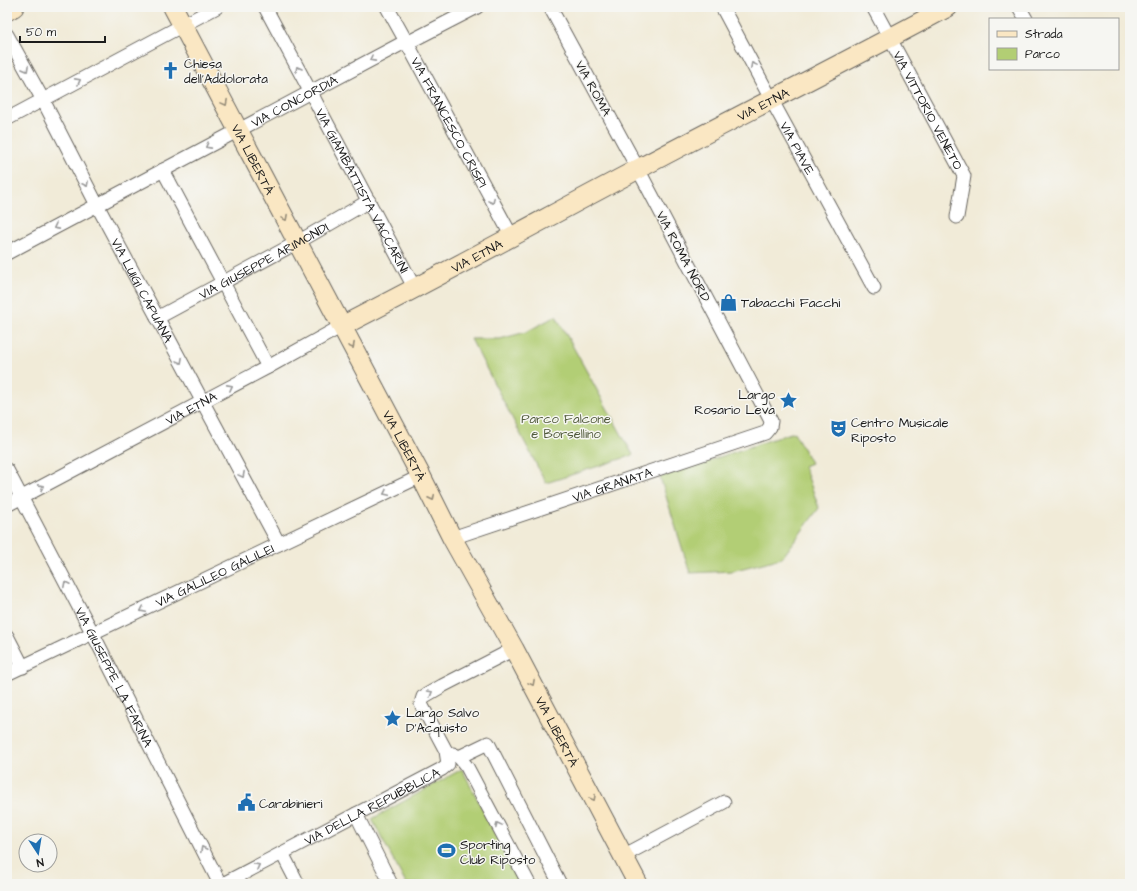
<svg xmlns="http://www.w3.org/2000/svg" width="1137" height="891" font-family="'Architects Daughter',sans-serif">
	<style>
		.green { fill: #b2ce74; stroke: #677548 }
		.lines { fill: none; stroke-linecap: round; stroke-linejoin: round }
		.street-casing { stroke: #67645e; stroke-width: 15 }
		.secondary-casing { stroke: #67645e; stroke-width: 21 }
		.street { stroke: #fff; stroke-width: 13 }
		.secondary { stroke: #fae7c3; stroke-width: 19 }
		.oneway { stroke: #999 }
		.oneway2 { stroke: #968c78 }
		.labels { text-anchor: middle; stroke-width: 3; stroke-linejoin: round; paint-order: stroke }
		.poi-label { font-size: 13px; fill: #1c1c1c; stroke: #f6f6f2; text-anchor: start }
		.street-label { font-size: 13px; fill: #1c1c1c; stroke: #f6f6f2 }
		.park-label { font-size: 13px; fill: #505a3b; stroke: #f6f6f2 }
	</style>
	<rect width="100%" height="100%" fill="#f6f6f2"/>
	<filter id="ink" filterUnits="userSpaceOnUse"><feTurbulence type="fractalNoise" baseFrequency=".025" numOctaves="2"/><feDisplacementMap in="SourceGraphic" scale="8" xChannelSelector="R" yChannelSelector="G"/><feConvolveMatrix kernelMatrix="1 2 1 2 8 2 1 2 1" color-interpolation-filters="sRGB"/></filter>
	<filter id="wash" filterUnits="userSpaceOnUse"><feTurbulence type="fractalNoise" baseFrequency=".012" numOctaves="4" result="noise"/><feDisplacementMap in="SourceGraphic" scale="16" xChannelSelector="R" yChannelSelector="G"/><feGaussianBlur stdDeviation="0.9" result="paint"/><feColorMatrix in="noise" values="0 0 0 0 0 0 0 0 0 0 0 0 0 0 0 0 0 1.4 0 .05"/><feComposite in="paint" operator="in"/></filter>
	<g filter="url(#wash)">
		<rect width="100%" height="100%" fill="#f1ebd8"/>
		<g class="green">
			<path d="M556,316l77,139 -87,28 -75,-144h29l26,-7z"/>
			<path d="M794,432l17,31 -7,3 15,42 -37,50 -50,13 -42,2 -30,-96z"/>
			<path d="M462,769l59,115h-115l-34,-65z"/>
		</g>
	</g>
	<g filter="url(#ink)">
		<g class="lines">
			<defs>
				<g id="street">
					<path id="s1" d="M265,7l45,84 105,198"/>
					<path id="s2" d="M387,7l20,36 105,194"/>
					<path id="s3" d="M722,7l49,92 103,189"/>
					<path id="s4" d="M873,7l91,169 -7,41"/>
					<path d="M1019,7l7,12"/>
					<path id="s5" d="M7,35l36,65 54,105 182,339"/>
					<path d="M7,119l210,-112"/>
					<path d="M163,170l105,197"/>
					<path id="s6" d="M7,253l394,-209 6,-1 70,-36"/>
					<path id="s7" d="M157,318l141,-76 71,-41"/>
					<path id="s8" d="M7,470l86,164 127,250"/>
					<path id="s9" d="M7,505l261,-138 74,-41"/>
					<path id="s10" d="M452,538l313,-105 5,-6 1,-6 -133,-252 -88,-162"/>
					<path d="M7,636l16,31"/>
					<path id="s11" d="M7,674l414,-198"/>
					<path d="M453,754l6,3 8,10 62,117"/>
					<path d="M459,757l29,-14 72,141"/>
					<path d="M356,814l35,70"/>
					<path d="M282,853l16,31"/>
					<path d="M623,856l101,-54"/>
					<path id="s12" d="M223,884l219,-115 6,-5 -2,-13 -25,-47 2,-7 19,-11 72,-37"/>
				</g>
				<g id="secondary">
					<path id="s13" d="M173,7l248,469 31,62 62,111 124,235"/>
					<path d="M7,11l7,-4"/>
					<path id="s14" d="M342,326c100,-51 198,-105 298,-158 102,-54 206,-106 308,-161"/>
				</g>
			</defs>
			<use href="#street" class="street-casing"/>
			<use href="#secondary" class="secondary-casing"/>
			<use href="#street" class="street"/>
			<use href="#secondary" class="secondary"/>
		</g>
		<defs><path id="oneway-chevron" d="M-2-3.5L2.5 0L-2 3.5" fill="none" stroke-width="1.6" stroke-linecap="round" stroke-linejoin="round"/></defs>
		<g class="oneway">
			<use href="#oneway-chevron" transform="translate(372 59) rotate(152)"/>
			<use href="#oneway-chevron" transform="translate(753 65) rotate(-118)"/>
			<use href="#oneway-chevron" transform="translate(26 69) rotate(61)"/>
			<use href="#oneway-chevron" transform="translate(298 69) rotate(-119)"/>
			<use href="#oneway-chevron" transform="translate(78 81) rotate(-28)"/>
			<use href="#oneway-chevron" transform="translate(208 146) rotate(152)"/>
			<use href="#oneway-chevron" transform="translate(86 184) rotate(63)"/>
			<use href="#oneway-chevron" transform="translate(492 201) rotate(62)"/>
			<use href="#oneway-chevron" transform="translate(56 227) rotate(152)"/>
			<use href="#oneway-chevron" transform="translate(180 361) rotate(62)"/>
			<use href="#oneway-chevron" transform="translate(230 387) rotate(-28)"/>
			<use href="#oneway-chevron" transform="translate(242 475) rotate(62)"/>
			<use href="#oneway-chevron" transform="translate(41 487) rotate(-28)"/>
			<use href="#oneway-chevron" transform="translate(386 493) rotate(155)"/>
			<use href="#oneway-chevron" transform="translate(66 584) rotate(-117)"/>
			<use href="#oneway-chevron" transform="translate(143 610) rotate(154)"/>
			<use href="#oneway-chevron" transform="translate(430 693) rotate(-31)"/>
			<use href="#oneway-chevron" transform="translate(498 825) rotate(-118)"/>
			<use href="#oneway-chevron" transform="translate(203 849) rotate(-117)"/>
			<use href="#oneway-chevron" transform="translate(257 866) rotate(-28)"/>
		</g>
		<g class="oneway2">
			<use href="#oneway-chevron" transform="translate(225 103) rotate(62)"/>
			<use href="#oneway-chevron" transform="translate(285 218) rotate(62)"/>
			<use href="#oneway-chevron" transform="translate(352 346) rotate(62)"/>
			<use href="#oneway-chevron" transform="translate(432 498) rotate(64)"/>
			<use href="#oneway-chevron" transform="translate(532 683) rotate(62)"/>
			<use href="#oneway-chevron" transform="translate(593 798) rotate(62)"/>
		</g>
	</g>
	<defs>
		<symbol id="church-bare" viewBox="-9 -9 18 18"><path d="M-1.2-6h2.4v3.5h3.3v2.4h-3.3V6h-2.4V-.1h-3.3v-2.4h3.3Z" fill="#1f6fb2" stroke="#f6f6f2" stroke-width="2.5" paint-order="stroke"/></symbol>
		<symbol id="shop-bare" viewBox="-9 -9 18 18"><path d="M-5-2.5h2.3a2.7 3.5 0 0 1 5.4 0H5L5.5 6h-11ZM-1.5-2.5h3a1.5 2.3 0 0 0-3 0Z" fill="#1f6fb2" stroke="#f6f6f2" stroke-width="2.5" paint-order="stroke"/></symbol>
		<symbol id="sight-bare" viewBox="-9 -9 18 18"><path d="M0-6L1.8-2.2L6-1.7L2.9 1.2L3.7 5.4L0 3.3L-3.7 5.4L-2.9 1.2L-6-1.7L-1.8-2.2Z" fill="#1f6fb2" stroke="#f6f6f2" stroke-width="2.5" paint-order="stroke"/></symbol>
		<symbol id="theatre-bare" viewBox="-9 -9 18 18"><path d="M-5-5.5Q0-4 5-5.5V0Q5 5 0 6Q-5 5-5 0ZM-3.3-2.5H-1v1.5H-3.3ZM1-2.5H3.3v1.5H1ZM-2.8 1Q0 5.5 2.8 1Z" fill="#1f6fb2" stroke="#f6f6f2" stroke-width="2.5" paint-order="stroke"/></symbol>
		<symbol id="civic-bare" viewBox="-9 -9 18 18"><path d="M-.6-6.5H3V-4.5H.6V-3L4-1V1h2V6H-6V1h2V-1L-.6-3ZM-1.2 2.5V6h2.4V2.5Z" fill="#1f6fb2" stroke="#f6f6f2" stroke-width="2.5" paint-order="stroke"/></symbol>
		<symbol id="stadium-bare" viewBox="-9 -9 18 18"><path d="M0-5a6.5 5 0 1 0 0 10a6.5 5 0 1 0 0-10ZM-3.5-1.8h7v3.6h-7Z" fill="#1f6fb2" stroke="#f6f6f2" stroke-width="2.5" paint-order="stroke"/></symbol>
	</defs>
	<g fill-rule="evenodd">
		<use href="#church-bare" x="158" y="58" width="25" height="25"/>
		<use href="#shop-bare" x="716" y="290" width="25" height="25"/>
		<use href="#sight-bare" x="776" y="388" width="25" height="25"/>
		<use href="#theatre-bare" x="826" y="416" width="25" height="25"/>
		<use href="#sight-bare" x="380" y="706" width="25" height="25"/>
		<use href="#civic-bare" x="234" y="790" width="25" height="25"/>
		<use href="#stadium-bare" x="434" y="838" width="25" height="25"/>
	</g>
	<g class="labels">
		<g class="poi-label">
			<text x="184" y="68">Chiesa<tspan x="184" dy="15">dell'Addolorata</tspan></text>
			<text x="741" y="307">Tabacchi Facchi</text>
			<text x="775" y="399" text-anchor="end">Largo<tspan x="775" dy="15">Rosario Leva</tspan></text>
			<text x="851" y="427">Centro Musicale<tspan x="851" dy="15">Riposto</tspan></text>
			<text x="406" y="717">Largo Salvo<tspan x="406" dy="15">D'Acquisto</tspan></text>
			<text x="259" y="808">Carabinieri</text>
			<text x="460" y="849">Sporting<tspan x="460" dy="15">Club Riposto</tspan></text>
		</g>
		<g class="street-label">
			<text transform="translate(594 88) rotate(61)" y="5">VIA ROMA</text>
			<text dy="5" stroke="none"><textPath href="#s6" startOffset="325">VIA CONCORDIA</textPath></text>
			<text dy="5" stroke="none"><textPath href="#s14" startOffset="476">VIA ETNA</textPath></text>
			<text dy="5" stroke="none"><textPath href="#s4" startOffset="117">VIA VITTORIO VENETO</textPath></text>
			<text dy="5" stroke="none"><textPath href="#s2" startOffset="131">VIA FRANCESCO CRISPI</textPath></text>
			<text dy="5" stroke="none"><textPath href="#s3" startOffset="160">VIA PIAVE</textPath></text>
			<text dy="5" stroke="none"><textPath href="#s13" startOffset="172">VIA LIBERTÀ</textPath></text>
			<text dy="5" stroke="none"><textPath href="#s1" startOffset="208">VIA GIAMBATTISTA VACCARINI</textPath></text>
			<text dy="5" stroke="none"><textPath href="#s14" startOffset="152">VIA ETNA</textPath></text>
			<text transform="translate(684 256) rotate(62)" y="5">VIA ROMA NORD</text>
			<text dy="5" stroke="none"><textPath href="#s7" startOffset="121">VIA GIUSEPPE ARIMONDI</textPath></text>
			<text dy="5" stroke="none"><textPath href="#s5" startOffset="289">VIA LUIGI CAPUANA</textPath></text>
			<text dy="5" stroke="none"><textPath href="#s9" startOffset="208">VIA ETNA</textPath></text>
			<text dy="5" stroke="none"><textPath href="#s13" startOffset="496">VIA LIBERTÀ</textPath></text>
			<text dy="5" stroke="none"><textPath href="#s10" startOffset="169">VIA GRANATA</textPath></text>
			<text dy="5" stroke="none"><textPath href="#s11" startOffset="230">VIA GALILEO GALILEI</textPath></text>
			<text dy="5" stroke="none"><textPath href="#s8" startOffset="233">VIA GIUSEPPE LA FARINA</textPath></text>
			<text dy="5" stroke="none"><textPath href="#s13" startOffset="820">VIA LIBERTÀ</textPath></text>
			<text dy="5" stroke="none"><textPath href="#s12" startOffset="168">VIA DELLA REPUBBLICA</textPath></text>
		</g>
		<g class="park-label">
			<text x="566" y="423">Parco Falcone<tspan x="566" dy="15">e Borsellino</tspan></text>
		</g>
	</g>
	<rect width="1137" height="891" fill="none" stroke="#f6f6f2" stroke-width="24"/>
	<rect x="989" y="18" width="130" height="52" fill="#f6f6f2" stroke="#9f9f9c"/>
	<rect x="997" y="31" width="20" height="6" fill="#fae7c3" stroke="#9f9f9c"/>
	<text x="1025" y="38" font-size="12" fill="#1c1c1c">Strada</text>
	<rect x="997" y="48" width="20" height="12" fill="#b2ce74" stroke="#9f9f9c"/>
	<text x="1025" y="58" font-size="12" fill="#1c1c1c">Parco</text>
	<g transform="translate(38 853) rotate(168)"><circle r="19" fill="#f6f6f2" stroke="#9f9f9c"/>
	<path d="M0-3L7 15L0 10L-7 15Z" fill="#1f6fb2"/>
	<text y="-6" font-size="11" font-weight="bold" text-anchor="middle" fill="#1c1c1c">N</text>
	</g>
	<path d="M20 36v6h85v-6" fill="none" stroke="#1c1c1c" stroke-width="2"/>
	<text x="26" y="36" font-size="12" fill="#1c1c1c" stroke="#f6f6f2" stroke-width="3" paint-order="stroke">50 m</text>
</svg>
